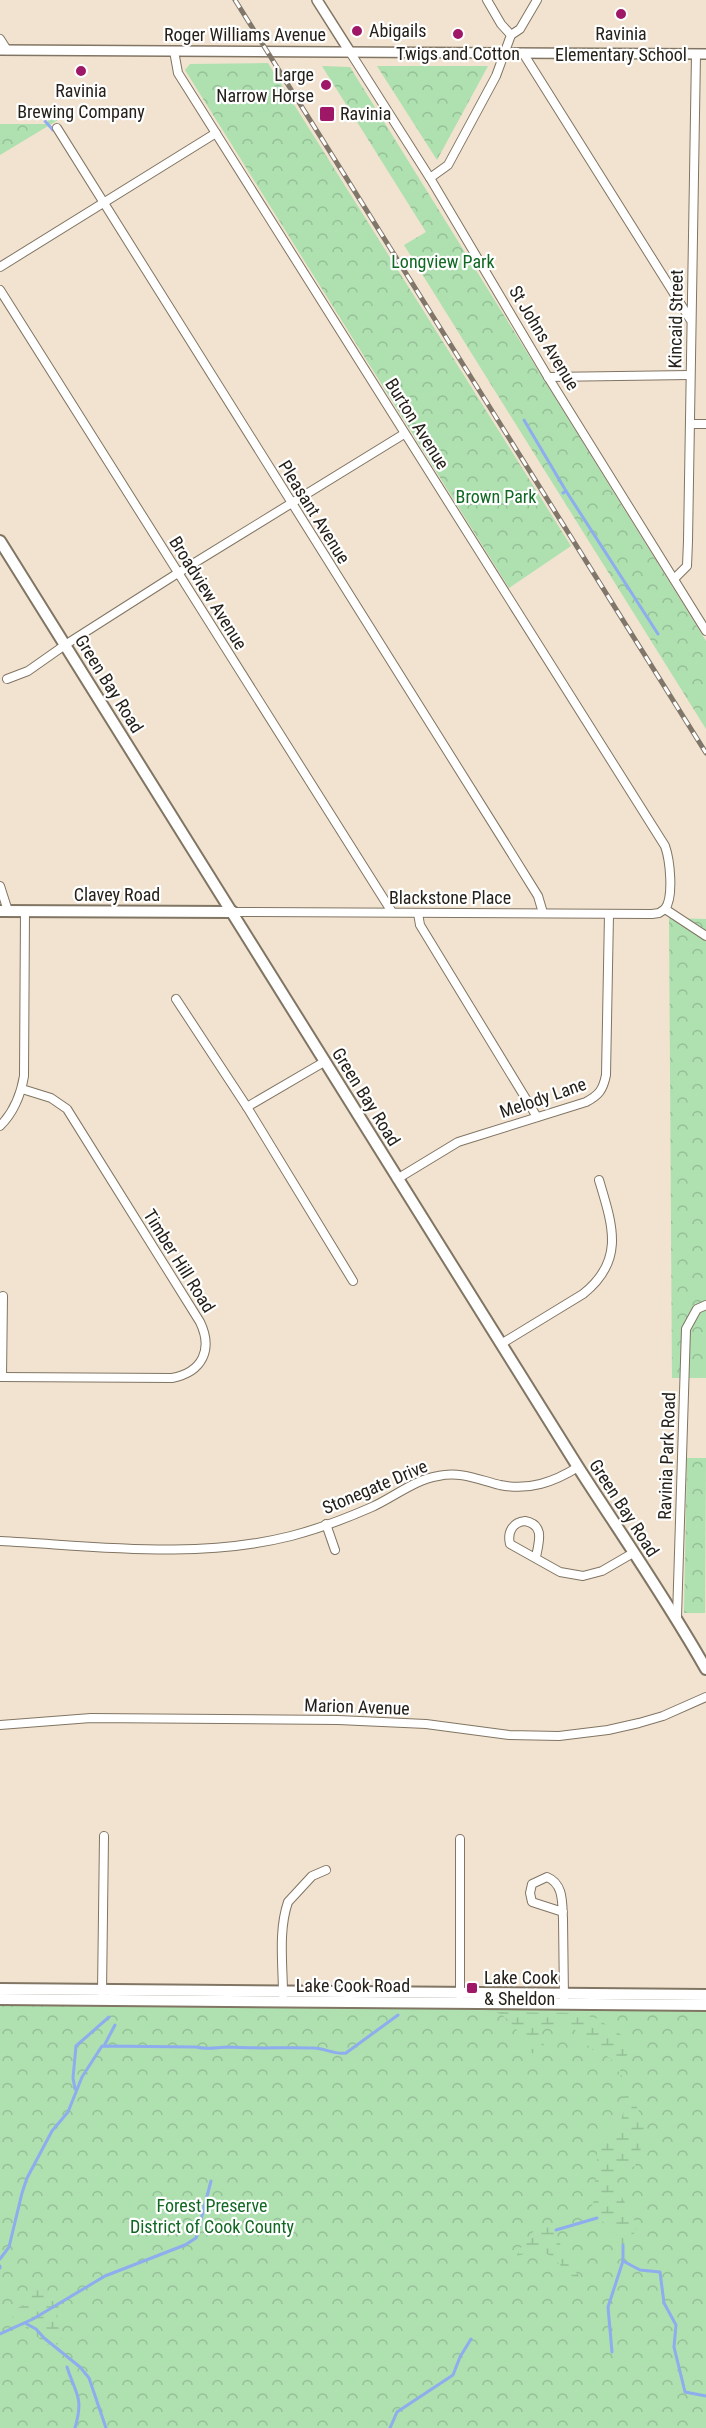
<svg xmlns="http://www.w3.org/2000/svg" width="706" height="2428" font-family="'Roboto Condensed',sans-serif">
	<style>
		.forest { fill: url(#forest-crowns) }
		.wetland { fill: url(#wetland-marsh) }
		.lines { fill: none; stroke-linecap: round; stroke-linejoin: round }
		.stream { stroke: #8dadee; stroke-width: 3 }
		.minor-casing { stroke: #817563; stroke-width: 10 }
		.tertiary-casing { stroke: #817563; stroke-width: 12 }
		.secondary-casing { stroke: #817563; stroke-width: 14 }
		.minor { stroke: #fff; stroke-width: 8 }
		.tertiary { stroke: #fff; stroke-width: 9 }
		.secondary { stroke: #fff; stroke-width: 10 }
		.rail-casing { stroke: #80776a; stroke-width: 5 }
		.rail { stroke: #fff; stroke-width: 3; stroke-dasharray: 9; stroke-linecap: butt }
		.poi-dot { fill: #9f1867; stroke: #fff; stroke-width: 2 }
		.labels { text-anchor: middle; stroke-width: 4.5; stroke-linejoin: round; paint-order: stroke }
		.poi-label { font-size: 18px; fill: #252019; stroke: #fff; text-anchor: start }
		.street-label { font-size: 18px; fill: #252019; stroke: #fff }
		.park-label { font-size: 18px; fill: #106822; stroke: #fff }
	</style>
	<defs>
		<pattern id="forest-crowns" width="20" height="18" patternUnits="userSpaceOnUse" patternTransform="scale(1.5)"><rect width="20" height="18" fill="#aee0b0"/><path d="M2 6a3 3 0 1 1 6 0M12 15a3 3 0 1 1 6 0" fill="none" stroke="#96c097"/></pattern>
		<pattern id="wetland-marsh" width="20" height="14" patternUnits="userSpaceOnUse" patternTransform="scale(1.5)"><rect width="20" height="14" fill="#aee0b0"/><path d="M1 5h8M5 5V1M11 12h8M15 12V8" fill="none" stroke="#96c097"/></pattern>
	</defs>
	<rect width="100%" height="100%" fill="#f1e3cf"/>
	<g class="forest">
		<path d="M268,63l303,483 -62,42 -324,-518 5,-6z"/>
		<path d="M322,66l28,1 356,574v88l-302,-484 22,-13z"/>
		<path d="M377,66h111l-51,94z"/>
		<path d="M48,113h13l2,4 -63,38v-31h48z"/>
		<path d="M669,918l37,1v459h-34z"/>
		<path d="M687,1458h19l-1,155h-21z"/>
		<path d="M0,2003l706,6v419h-706z"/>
	</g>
	<g class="wetland">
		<path d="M496,2012l80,1 20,5 30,20 3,8 -1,8 -9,10c2,23 22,44 28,67l-12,35 -13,5 -7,8c3,20 20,32 22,51l-14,15 -16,-20 -17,-13 5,-15 -2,-8 4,-15v-32c9,-6 19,-12 24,-22 7,-17 3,-49 -11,-62 -5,-4 -13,-4 -17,-8 -14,-11 -13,-26 -36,-25 -7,0 -11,2 -16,7l4,19 -10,3 -9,-3c-3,-15 -15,-33 -30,-39z"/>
		<path d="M547,2222c13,11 12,24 20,38 7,10 11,12 15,24 -28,-17 -28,-44 -66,-27 6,-13 17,-29 31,-35z"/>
		<path d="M38,2289l22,17c-8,11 0,21 2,33l-5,4 -11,1 -36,-29c7,-11 20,-7 23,-23z"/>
	</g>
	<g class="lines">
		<g class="stream">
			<path d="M45,121l8,9"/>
			<path d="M524,420l42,71"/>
			<path d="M563,493l3,-2 92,143"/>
			<path d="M105,2044l10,-19"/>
			<path d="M75,2089l-2,-11 3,-32 33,-29"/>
			<path d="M556,2230l41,-12"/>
			<path d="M623,2245v16l17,9 20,2 4,31 12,22 -2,22 11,45 21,4"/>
			<path d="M0,2259l9,-12 13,-54 5,-15 25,-47 16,-19 14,-35 20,-31 94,1c12,3 21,0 33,0 28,2 56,0 85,1 11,0 20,7 32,5l52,-38"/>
			<path d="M0,2266v2"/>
			<path d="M25,2323l11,6 8,9 36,29 9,11 17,50"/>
			<path d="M0,2334l33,-15 72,-43 80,-31 11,-7 15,-57"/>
			<path d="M612,2352l-4,-45 15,-46"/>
			<path d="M67,2367c9,28 17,30 8,61"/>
			<path d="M390,2428l7,-16 56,-37 7,-18 11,-18"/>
		</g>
		<defs>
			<g id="minor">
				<path d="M487,0l14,24 10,11"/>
				<path d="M0,39l7,11"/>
				<path d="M174,51l4,22 487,773c5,14 9,51 0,63"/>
				<path d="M350,52l80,126 118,199 158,254"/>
				<path d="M523,53l167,266"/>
				<path d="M57,128l443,707 38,61 5,17"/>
				<path d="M430,178l18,-13 48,-89 15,-41 9,-6 17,-29"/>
				<path d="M0,267l216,-134"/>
				<path d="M0,290l392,622"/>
				<path d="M548,377l142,-2"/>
				<path d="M691,424h15"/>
				<path d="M674,579l13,-13 1,-25 8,-487"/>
				<path d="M7,679l21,-8 37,-26 113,-72 226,-139"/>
				<path d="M0,886l8,25"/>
				<path d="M665,909l41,27"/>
				<path d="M233,912l419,2 7,-1 6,-4"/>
				<path d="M418,913l2,12 117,192"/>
				<path d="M176,999l71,108 106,174"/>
				<path d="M247,1107l77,-45"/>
				<path d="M0,1126c13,-13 21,-32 24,-50l1,-165"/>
				<path d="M397,1179l61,-37 128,-40c13,-7 17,-12 20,-27l3,-161"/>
				<path d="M501,1344l82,-50c43,-34 29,-70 16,-114"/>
				<path d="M0,1377l172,1c31,-6 41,-29 28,-56l-133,-213 -16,-11 -29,-9"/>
				<path d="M2,1377l1,-81"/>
				<path d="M326,1524l9,26"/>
				<path d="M0,1541c96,5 196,19 291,-5 27,-7 56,-18 81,-29 22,-10 42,-27 66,-31 23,-5 41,4 62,9 29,6 54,-3 78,-18"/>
				<path d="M536,1557c3,-16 9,-32 -11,-36 -12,1 -18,11 -15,23l50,28 23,4 19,-5 31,-18"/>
				<path d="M677,1617l9,-288 11,-20 9,-4"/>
				<path d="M0,1725l91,-7 247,2 88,4 83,11 50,1 49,-6 31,-7 24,-7 43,-19"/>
				<path d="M460,1839v156"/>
				<path d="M563,1912l-31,-10 -2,-9 2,-9 15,-7c17,7 15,26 16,42l1,80"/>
				<path d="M102,1992l2,-156"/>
				<path d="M283,1995c0,-30 -5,-64 5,-93l24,-26 14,-6"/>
			</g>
			<g id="tertiary">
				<path d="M317,0l33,52"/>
				<path d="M0,50l706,4"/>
			</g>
			<g id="secondary">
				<path d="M0,541l578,926c43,67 89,133 128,202"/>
				<path d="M0,911l233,1"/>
				<path d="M0,1989l706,6"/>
				<path d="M0,1999l706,6"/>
			</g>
		</defs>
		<use href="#minor" class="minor-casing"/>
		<use href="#tertiary" class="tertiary-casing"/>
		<use href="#secondary" class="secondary-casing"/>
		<use href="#minor" class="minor"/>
		<use href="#tertiary" class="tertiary"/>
		<use href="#secondary" class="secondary"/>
		<defs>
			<path id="rail" d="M235,0l471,753"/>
		</defs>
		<use href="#rail" class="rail-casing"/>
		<use href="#rail" class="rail"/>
	</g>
	<g class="poi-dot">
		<circle cx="621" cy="14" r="6"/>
		<circle cx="357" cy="31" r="6"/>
		<circle cx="458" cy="34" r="6"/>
		<circle cx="81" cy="71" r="6"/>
		<circle cx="326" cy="85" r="6"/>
		<rect x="319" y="106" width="16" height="16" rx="3"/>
		<rect x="466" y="1982" width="12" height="12" rx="3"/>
	</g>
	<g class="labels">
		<g class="poi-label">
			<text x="369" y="37">Abigails</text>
			<text x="621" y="40" text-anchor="middle">Ravinia<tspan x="621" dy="21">Elementary School</tspan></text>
			<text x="458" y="60" text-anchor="middle">Twigs and Cotton</text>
			<text x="314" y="81" text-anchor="end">Large<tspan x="314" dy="21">Narrow Horse</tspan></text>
			<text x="81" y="97" text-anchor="middle">Ravinia<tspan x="81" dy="21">Brewing Company</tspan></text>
			<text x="340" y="120">Ravinia</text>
			<text x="484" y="1984">Lake Cook<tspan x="484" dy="21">&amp; Sheldon</tspan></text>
		</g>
		<g class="street-label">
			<text x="245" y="41">Roger Williams Avenue</text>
			<text transform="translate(676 319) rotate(-89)" y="6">Kincaid Street</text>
			<text transform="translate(544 338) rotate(59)" y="6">St Johns Avenue</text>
			<text transform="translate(417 424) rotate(58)" y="6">Burton Avenue</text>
			<text transform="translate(314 512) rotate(58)" y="6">Pleasant Avenue</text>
			<text transform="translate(208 593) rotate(58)" y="6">Broadview Avenue</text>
			<text transform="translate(109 684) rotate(58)" y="6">Green Bay Road</text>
			<text x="117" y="901">Clavey Road</text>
			<text x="450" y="904">Blackstone Place</text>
			<text transform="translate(366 1097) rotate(58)" y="6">Green Bay Road</text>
			<text transform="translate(543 1098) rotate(-19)" y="6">Melody Lane</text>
			<text transform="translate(179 1261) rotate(58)" y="6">Timber Hill Road</text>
			<text transform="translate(667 1456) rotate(-88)" y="6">Ravinia Park Road</text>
			<text transform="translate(375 1487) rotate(-23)" y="6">Stonegate Drive</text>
			<text transform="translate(624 1508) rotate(57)" y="6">Green Bay Road</text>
			<text transform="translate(357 1707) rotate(2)" y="6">Marion Avenue</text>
			<text x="353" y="1992">Lake Cook Road</text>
		</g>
		<g class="park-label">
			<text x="443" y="268">Longview Park</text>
			<text x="496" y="503">Brown Park</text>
			<text x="212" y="2212">Forest Preserve<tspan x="212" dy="21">District of Cook County</tspan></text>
		</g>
	</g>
</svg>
